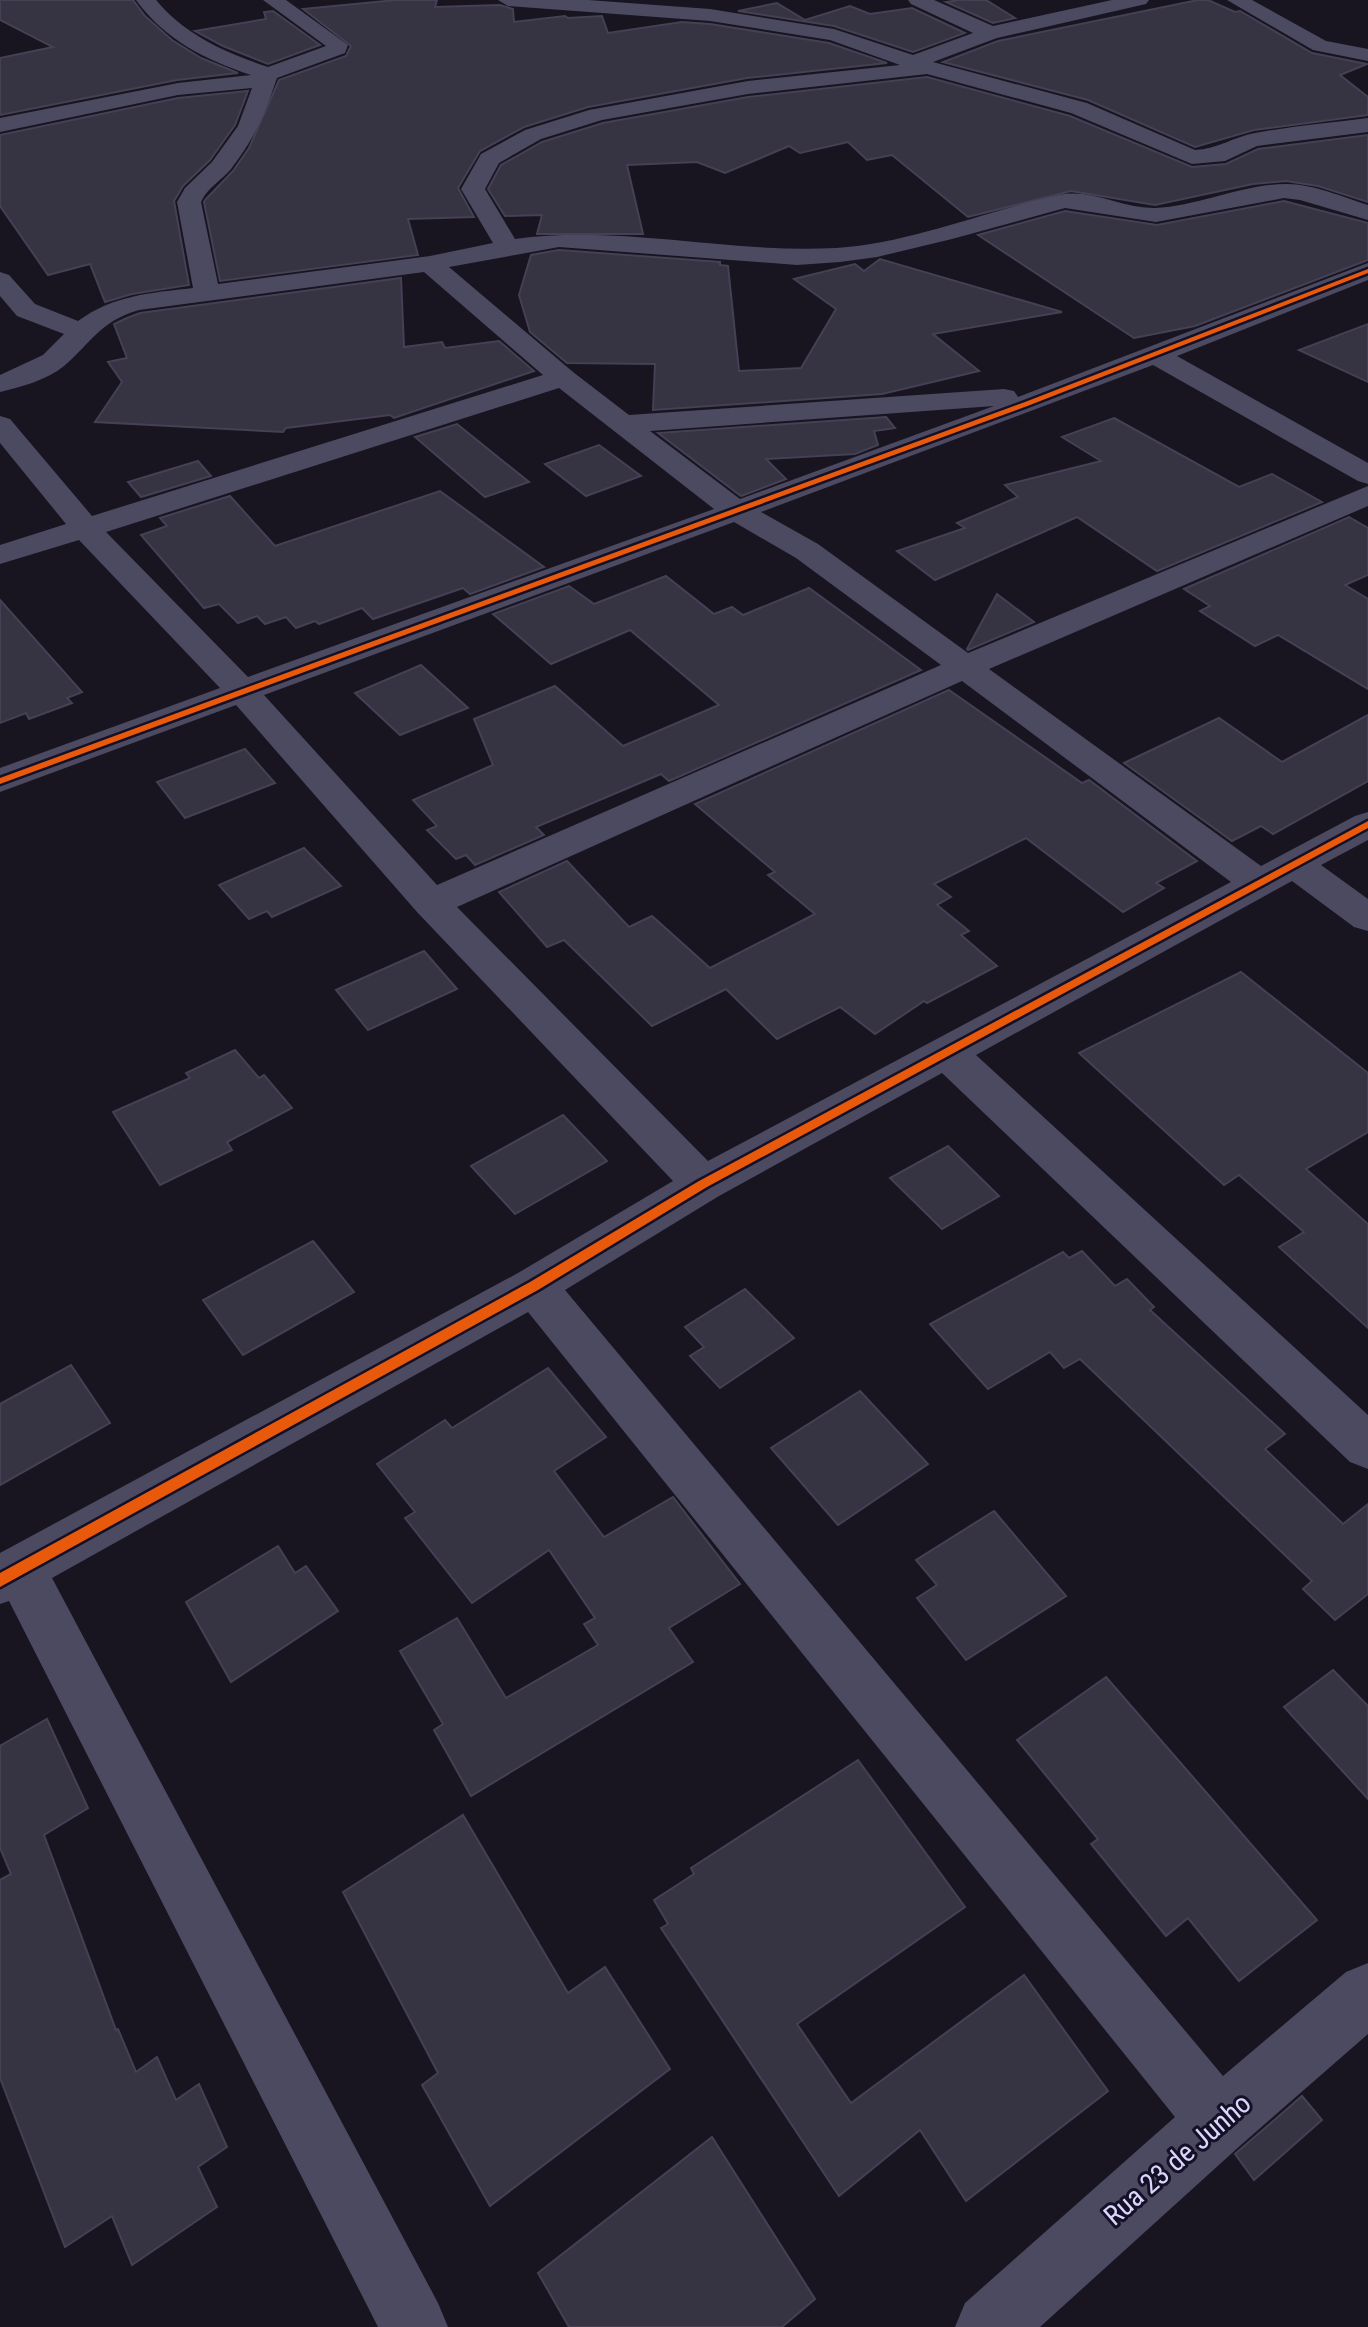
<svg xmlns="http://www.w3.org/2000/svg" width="1368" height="2327" font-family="'Roboto Condensed',sans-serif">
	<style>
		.building { fill: #363343; stroke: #454054; stroke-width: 2 }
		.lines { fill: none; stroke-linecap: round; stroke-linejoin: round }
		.street { fill: #4c4a61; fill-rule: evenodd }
		.cycleway-casing { stroke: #141026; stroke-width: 5 }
		.cycleway { fill: #e8590c; fill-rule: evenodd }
		.labels { text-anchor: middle; stroke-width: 6; stroke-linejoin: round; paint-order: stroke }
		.near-street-label { font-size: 28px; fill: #dcd6fe; stroke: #141026 }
	</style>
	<rect width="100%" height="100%" fill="#181521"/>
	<g class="building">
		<path d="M0,0h133l12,16 27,24 29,18 37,15 -61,7 -177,35v-57l53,-11 -53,-27z"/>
		<path d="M396,0h41l-2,7 65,-2 13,4 1,13 51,-6 3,2 34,-2 6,17 74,-11 28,2 119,19 58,20 -140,15 -159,29 -64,20 -44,24 -22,37 16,29 -66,2 10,36 -198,26 -16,-79 2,-3 27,-28 16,-23 30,-68 67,-24 5,-10 -48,-37z"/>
		<path d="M959,0h27l29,18 -22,5 -47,-21z"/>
		<path d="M1198,0h10l27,12 5,-1 72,42 55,11 -27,11 28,22v18l-114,15 -59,17 -107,-47 -145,-38 55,-21z"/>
		<path d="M777,3l28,17 45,-14 20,8 42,-6 53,25 -52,19 -79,-26 -96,-15z"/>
		<path d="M273,11l47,34 -52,19 -45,-18 -28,-15 71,-12 -2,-7z"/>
		<path d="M927,77l143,39 122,51 34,-3 32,-15 110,-14v67l-50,-16 -32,-5 -33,3 -98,21 -84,-14 -103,26 -76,-62 -25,5 -19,-18 -48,11 -11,-7 -64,27 -28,-11 -70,3 16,69h-106l5,-19 -37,1 -17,-27 13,-24 41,-23 61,-19 145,-26z"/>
		<path d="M248,91l-13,34 -25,35 -27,26 -9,15 15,84 -57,9 -27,8 -15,-38 -42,11 -48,-69v-71l178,-37z"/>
		<path d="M1284,201l84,22v37l-173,66 -61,12 -156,-103 87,-24 92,14z"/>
		<path d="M559,250l161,12v3l8,1 11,105 62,-3 35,-59 -42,-30 61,-15 9,7 16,-12 182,53 -129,22 46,37 -97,23 -229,16 2,-46 -88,-1 -37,-31 -11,-37 12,-40z"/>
		<path d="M401,278l3,69 38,-5 3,6 54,-7 35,30 -140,47 -4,-3 -104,13 -3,4 -188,-10 27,-40 -14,-20 19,-4 -13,-34 13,-6 13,-5z"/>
		<path d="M1368,324v58l-69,-32z"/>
		<path d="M886,417l9,11 -21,3 4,14 -23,9 -89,5 20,20 -45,17 -83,-63z"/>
		<path d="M1114,418l125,69 33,-13 50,28 -165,69 -80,-54 -142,63 -38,-29 68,-23 -8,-5 61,-26 -13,-12 96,-24 -39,-24z"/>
		<path d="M457,424l72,58 -44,15 -70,-60z"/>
		<path d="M599,445l42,31 -55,20 -41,-32z"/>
		<path d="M198,461l13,15 -70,21 -13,-15z"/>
		<path d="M440,491l104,76 -74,27 -7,-6 -90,31 -11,-11 -43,16 -4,-3 -19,7 -10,-11 -21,7 -8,-8 -19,7 -19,-19 -15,4 -63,-73 26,-9 -7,-8 70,-22 45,50z"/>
		<path d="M1349,517l19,11v47l-23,10 23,14v90l-90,-54 -23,11 -55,-35 10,-5 -26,-17z"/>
		<path d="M666,576l48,38 18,-7 11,8 66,-27 112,82 -252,111 -8,-7 -125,53 8,8 -69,30 -9,-10 -10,4 -29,-29 10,-4 -24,-26 80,-35 -19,-46 81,-33 68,60 96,-41 -89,-75 -79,34 -58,-50 76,-28 25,18z"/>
		<path d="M997,594l37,28 -66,28 -1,-1z"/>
		<path d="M0,600l82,92 -15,6 5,5 -43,16 -3,-6 -26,10z"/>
		<path d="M421,665l47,43 -68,27 -45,-42z"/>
		<path d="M949,690l133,93 7,-3 108,81 -41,22 8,5 -41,24 -97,-74 -92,46 17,13 -14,8 32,26 -8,4 36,31 -70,37 -3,-2 -49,33 -35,-27 -63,32 -51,-50 -74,37 -88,-86 -17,7 -48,-55 68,-31 62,66 23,-11 58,52 105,-54 -47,-39 7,-3 -80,-68z"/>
		<path d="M1368,715v66l-95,53 -12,-8 -29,15 -108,-78 95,-45 63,44z"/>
		<path d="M245,749l30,34 -90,35 -28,-36z"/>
		<path d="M304,848l37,38 -69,31 -5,-6 -18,8 -30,-34z"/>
		<path d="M424,951l33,38 -89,41 -32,-40z"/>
		<path d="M1241,972l127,101v59l-62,37 62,55v104l-89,-81 25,-15 -65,-57 -15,10 -145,-132z"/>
		<path d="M235,1050l24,28 5,-3 28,33 -65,34 5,8 -72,35 -47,-73 77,-34 -4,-5z"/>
		<path d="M563,1115l44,46 -92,53 -44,-48z"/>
		<path d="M948,1146l51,50 -57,33 -52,-51z"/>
		<path d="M313,1241l41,51 -111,63 -40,-55z"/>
		<path d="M1082,1251l33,35 12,-7 27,28 -4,3 135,124 -20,15 78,75 25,-20v90l-33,26 -32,-31 9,-8 -232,-222 -16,9 -14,-16 -62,37 -58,-65 133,-72 6,6z"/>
		<path d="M745,1289l49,49 -74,50 -30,-32 14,-9 -19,-20z"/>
		<path d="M71,1365l39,58 -110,62v-81z"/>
		<path d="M548,1368l58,69 -52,34 50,66 69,-40 67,87 -71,44 24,34 -222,134 -37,-66 9,-6 -43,-73 57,-33 49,80 92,-53 -14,-21 11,-6 -46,-68 -77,53 -67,-85 10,-6 -38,-48 68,-44 7,8z"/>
		<path d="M860,1391l68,73 -90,61 -67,-77z"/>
		<path d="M994,1511l72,85 -100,64 -49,-62 20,-13 -21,-25z"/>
		<path d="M278,1546l17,27 11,-7 32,45 -107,71 -45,-80z"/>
		<path d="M1333,1670l35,36v93l-84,-92z"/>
		<path d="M1106,1677l211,243 -78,61 -51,-63 -22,18 -75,-92 7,-5 -81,-99z"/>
		<path d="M47,1719l41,89 -44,27 72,195 2,-1 18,43 21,-15 19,43 23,-16 28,63 -29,20 19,40 -85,58 -20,-49 -47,31 -65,-169v-198l11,-6 -11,-26v-102z"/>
		<path d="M858,1760l107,147 -168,117 54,79 173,-128 84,116 -142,110 -46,-71 -81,66 -178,-268 7,-4 -14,-24 40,-26 -3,-6z"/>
		<path d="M463,1815l105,178 37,-26 65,102 -180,137 -68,-121 16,-12 -95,-181z"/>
		<path d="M1302,2096l20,24 -68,60 -19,-26z"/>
		<path d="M712,2137l103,162 -33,28h-213l-31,-54z"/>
	</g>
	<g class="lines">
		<g class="street">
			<path d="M136,0h20c29,35 70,53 112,67l58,-21 -63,-46h23l62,45 -3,8 -68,25c-13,38 -21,58 -46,91 -9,11 -24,19 -30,33l17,82 212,-28 63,-13 -32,-54 20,-35 44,-24 64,-20 159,-29 152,-16 -70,-25 -120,-19 -202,-15 -10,-6h90l122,9 124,20 79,26 60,-22 -62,-29 -3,-4h26l59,26 119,-26h37l-3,4 -149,34 -64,24 154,41 108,47c22,-1 39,-13 60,-17 37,-7 76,-10 113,-15v14l-111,14 -32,15 -33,3 -121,-51 -144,-39 -179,20 -146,26 -61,19 -42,24 -14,26 30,50c106,-15 214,15 321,9 76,-5 149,-37 223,-53 32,-7 64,14 96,13 44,-2 87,-24 131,-24 28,0 56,13 82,21v15l-68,-20 -16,-2 -128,24 -91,-14 -113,31 -75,18 -37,5 -43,3 -238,-18 -110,20 124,105 56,43 375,-26 10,2 4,6 350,-134v17l-191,76 191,107v21l-10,-3 -205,-116 -392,147 57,32 150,109 400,-167v20l-379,163 272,197 94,-50 13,-4v28l-47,25 47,34v32l-14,-4 -62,-46 -316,174 392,360v54l-18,-7 -408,-389 -223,123 -154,94 658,786 123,-104 22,-9v71l-126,110 -202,183h-85l10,-24 210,-186 -647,-805 -476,266 386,725 10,24h-70l-369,-726 -9,3v-51l518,-280 155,-92 -256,-269 -181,-207 -236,87v-24l220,-80 -141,-148 -79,24v-19l66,-21 -66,-81v-27l10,3 82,97 451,-141 -119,-103 -285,38c-40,12 -46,31 -75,56 -17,14 -43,21 -64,26v-17l43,-20 21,-21 -47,-18 -17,-20v-24l9,3 26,29 43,17c36,-26 72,-28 115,-33l-16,-86 8,-14 27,-26 26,-36 14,-38 -74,7 -178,37v-14l178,-35 73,-8c-45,-15 -86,-35 -115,-75zM559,388l155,121 -466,168 -142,-145zM994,406l-254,93 -90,-68zM734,522l62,36 145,107 -504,220 -173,-190zM962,681l269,201 -523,279 -251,-254z"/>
			<path d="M1227,0h25l74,41 42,8v12l-55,-11z"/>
		</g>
		<defs>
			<g id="cycleway">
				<path d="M1368,269v4l-338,132 -1030,379v-6l1025,-376z"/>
				<path d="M1368,821v7l-661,359 -169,103 -538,297v-14l530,-291 169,-101z"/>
			</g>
		</defs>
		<use href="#cycleway" class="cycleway-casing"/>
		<use href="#cycleway" class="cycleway"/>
	</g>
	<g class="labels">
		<g class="near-street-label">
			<text transform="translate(1177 2159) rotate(-41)" y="10">Rua 23 de Junho</text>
		</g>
	</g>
</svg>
